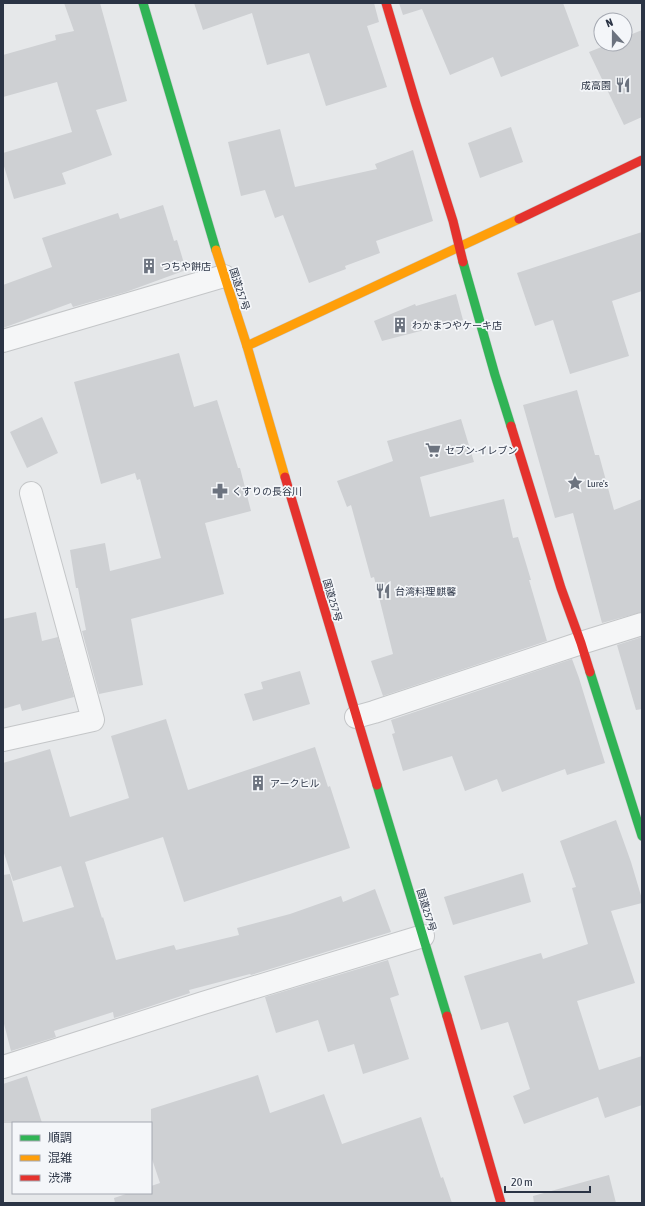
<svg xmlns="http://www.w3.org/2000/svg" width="645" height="1206" font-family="'Asap Condensed','Noto Sans JP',sans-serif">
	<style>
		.building { fill: #ced0d3 }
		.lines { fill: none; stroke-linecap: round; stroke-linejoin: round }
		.street-casing { stroke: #c4c6c8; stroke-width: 24 }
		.fast-casing { stroke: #c4c6c8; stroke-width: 10 }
		.slow-casing { stroke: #c4c6c8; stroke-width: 10 }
		.jam-casing { stroke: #c4c6c8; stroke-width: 10 }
		.street { stroke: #f5f6f7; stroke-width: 22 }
		.fast { stroke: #30b455; stroke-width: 9 }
		.slow { stroke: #ff9f0a; stroke-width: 9 }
		.jam { stroke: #e5322d; stroke-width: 9 }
		.labels { text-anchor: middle; stroke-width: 3.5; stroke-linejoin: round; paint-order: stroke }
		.poi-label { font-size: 10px; fill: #2b3445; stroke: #f4f6f9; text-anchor: start }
		.street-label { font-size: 10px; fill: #2b3445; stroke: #f4f6f9 }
	</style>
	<rect width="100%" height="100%" fill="#e6e8ea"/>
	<g class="building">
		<path d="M64,3h36l27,98 -31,9 16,45 -50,18 4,11 -52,15 -11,-36v-10l69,-21 -15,-50 -54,15v-42l53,-15 -1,-5 19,-4z"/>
		<path d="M194,3h180l5,19 -12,4 20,61 -61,19 -17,-53 -42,12 -15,-52 -49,17z"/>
		<path d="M399,3h164l16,43 -78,31 -8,-20 -43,18 -28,-66 -19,6z"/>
		<path d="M642,30v87l-18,8 -35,-73 20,-8h16v-7z"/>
		<path d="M511,127l12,35 -43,16 -12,-35z"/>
		<path d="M280,129l15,58 82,-18 -2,-5 38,-14 20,71 -57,20 4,12 -35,13 1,3 -37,14 -26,-68 -8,3 -10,-28 -24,6 -13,-54z"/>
		<path d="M163,205l11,36 3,-1 9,30 -60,22 -53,15 -2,-4 -68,25v-43l49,-18 -10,-29 76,-25 2,6z"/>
		<path d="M642,232v59l-30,10 17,55 -59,18 -17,-54 -18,6 -18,-53z"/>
		<path d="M456,294l7,26 -81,21 -8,-20 41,-17 1,2z"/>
		<path d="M179,353l15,54 23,-7 21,68h2l11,43 -46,12 19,71 -93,25 12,66 -44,9 -17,-63 4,-1 -8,-42h-2l-6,-38 35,-7 5,28 51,-13 -21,-79 -3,1 -2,-7 -34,11 -27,-102z"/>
		<path d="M577,390l18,65h4l15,55 28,-11v113l-40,11 -29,-110 -18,5 -32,-113z"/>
		<path d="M42,417l16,36 -31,15 -17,-36z"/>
		<path d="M461,419l13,43 -54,15 10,40 74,-18 9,39 5,-1 13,43h-2l18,61 -164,55 -12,-35 22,-7 -19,-77 -3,1 -20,-73 -4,2 -10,-26 56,-20 -6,-20z"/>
		<path d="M36,612l6,29 16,-4 16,60 -52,14 -2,-7 -17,5v-90z"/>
		<path d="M642,637v72l-6,1 -19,-65z"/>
		<path d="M572,659l7,19 26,85 -38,12 -2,-6 -63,23 -5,-13 -32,12 -13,-35 -49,15 -11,-37 3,-1 -4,-13z"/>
		<path d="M300,671l10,33 -57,17 -9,-27 19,-5 -2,-7z"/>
		<path d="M166,719l22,71 127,-43 13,40 2,-1 20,62 -166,54 -21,-65 -78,25 17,56 1,-1 13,43 58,-15 2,5 63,-15 -2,-7 53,-14 51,-18 2,6 32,-13 16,43 -140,43 -1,-1 -61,16 1,3 -66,22 -10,3 -1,-6 -59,19 2,6 -45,14 -8,-31v-145l7,-1 13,48 51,-15 -13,-41 -48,15 -10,-31v-87l47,-14 20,68 59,-19 -18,-62z"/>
		<path d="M616,820l15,42 11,37v4l-31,8 24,72 -58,18 22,69 43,-14v49l-37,13 -7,-21 -74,27 -11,-28 17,-7 -22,-67 -27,8 -17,-54 77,-23 2,6 45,-15 -16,-56 4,-1 -16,-46z"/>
		<path d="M523,873l8,29 -78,23 -9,-28z"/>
		<path d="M388,960l11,35 -9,3 19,61 -46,15 -9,-30 -26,8 -10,-32 -42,13 -11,-36z"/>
		<path d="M258,1075l12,38 54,-19 18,50 79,-27 20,61 2,-1 9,26h-337l-1,-5 15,-5h22v-7l9,-3 -9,-27v-47z"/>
		<path d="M27,1076l15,47h-39v-39z"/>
		<path d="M609,1175l7,28h-82l-1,-7z"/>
	</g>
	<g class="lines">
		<defs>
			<g id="street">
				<path d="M3,341l221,-65"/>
				<path d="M356,717l18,-5 207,-69 61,-19"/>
				<path d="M3,740l90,-20 -62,-227"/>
				<path d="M3,1067l200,-64 220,-67"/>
			</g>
			<g id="fast">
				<path d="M143,3l73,247"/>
				<path d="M463,262l32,113 16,51"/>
				<path d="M590,672l52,164"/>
				<path d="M377,785l70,231"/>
			</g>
			<g id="slow">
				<path d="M216,250l31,96 38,131"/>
				<path d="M247,346l272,-127"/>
			</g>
			<g id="jam">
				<path d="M386,3l30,101 37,117 10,41"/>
				<path d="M519,219l123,-59"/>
				<path d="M511,426l50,162 20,55 9,29"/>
				<path d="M285,477l92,308"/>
				<path d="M447,1016l54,187"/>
			</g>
		</defs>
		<use href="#street" class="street-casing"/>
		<use href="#fast" class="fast-casing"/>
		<use href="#slow" class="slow-casing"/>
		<use href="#jam" class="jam-casing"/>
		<use href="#street" class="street"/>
		<use href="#fast" class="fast"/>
		<use href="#slow" class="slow"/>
		<use href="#jam" class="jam"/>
	</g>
	<defs>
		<symbol id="restaurant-bare" viewBox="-9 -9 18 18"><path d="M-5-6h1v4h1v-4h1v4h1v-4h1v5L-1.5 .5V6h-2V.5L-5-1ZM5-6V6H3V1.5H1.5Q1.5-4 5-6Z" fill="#6c737f" stroke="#f4f6f9" stroke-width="2.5" paint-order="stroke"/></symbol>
		<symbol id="building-bare" viewBox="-9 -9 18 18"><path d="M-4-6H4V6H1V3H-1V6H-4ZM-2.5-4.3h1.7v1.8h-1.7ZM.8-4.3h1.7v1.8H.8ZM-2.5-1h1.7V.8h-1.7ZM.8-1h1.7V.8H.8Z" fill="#6c737f" stroke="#f4f6f9" stroke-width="2.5" paint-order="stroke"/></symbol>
		<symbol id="supermarket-bare" viewBox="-9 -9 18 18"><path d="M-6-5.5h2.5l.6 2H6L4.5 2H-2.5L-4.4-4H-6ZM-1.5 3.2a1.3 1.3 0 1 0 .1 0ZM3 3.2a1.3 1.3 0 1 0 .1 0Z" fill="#6c737f" stroke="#f4f6f9" stroke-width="2.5" paint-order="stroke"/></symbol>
		<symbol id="sight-bare" viewBox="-9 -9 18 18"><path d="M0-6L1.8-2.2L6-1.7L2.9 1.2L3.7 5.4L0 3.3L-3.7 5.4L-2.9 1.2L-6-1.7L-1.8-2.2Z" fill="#6c737f" stroke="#f4f6f9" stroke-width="2.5" paint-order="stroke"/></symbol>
		<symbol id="pharmacy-bare" viewBox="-9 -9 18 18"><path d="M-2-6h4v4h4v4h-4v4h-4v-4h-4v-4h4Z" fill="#6c737f" stroke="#f4f6f9" stroke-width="2.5" paint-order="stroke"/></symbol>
	</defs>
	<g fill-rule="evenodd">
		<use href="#restaurant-bare" x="612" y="74" width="22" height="22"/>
		<use href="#building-bare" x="138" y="255" width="22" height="22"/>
		<use href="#building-bare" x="389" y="314" width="22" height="22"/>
		<use href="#supermarket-bare" x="422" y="439" width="22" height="22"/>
		<use href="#sight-bare" x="564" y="472" width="22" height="22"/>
		<use href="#pharmacy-bare" x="209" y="480" width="22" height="22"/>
		<use href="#restaurant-bare" x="372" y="580" width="22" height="22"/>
		<use href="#building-bare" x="247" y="772" width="22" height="22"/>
	</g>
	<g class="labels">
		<g class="poi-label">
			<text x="611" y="89" text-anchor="end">成高園</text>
			<text x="161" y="270">つちや餅店</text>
			<text x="412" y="329">わかまつやケーキ店</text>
			<text x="445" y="454">セブン-イレブン</text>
			<text x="587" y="487">Lure's</text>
			<text x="232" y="495">くすりの長谷川</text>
			<text x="395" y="595">台湾料理 麒馨</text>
			<text x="270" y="787">アークヒル</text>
		</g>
		<g class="street-label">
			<text transform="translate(240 289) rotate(72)" y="4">国道257号</text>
			<text transform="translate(333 600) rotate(74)" y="4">国道257号</text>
			<text transform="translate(427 910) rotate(73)" y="4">国道257号</text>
		</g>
	</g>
	<rect width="645" height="1206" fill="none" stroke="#2b3445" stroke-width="8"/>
	<rect x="12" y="1122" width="140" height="72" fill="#f4f6f9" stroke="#a4a8b1"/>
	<rect x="20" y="1135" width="20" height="6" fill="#30b455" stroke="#a4a8b1"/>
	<text x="48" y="1142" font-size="12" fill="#2b3445">順調</text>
	<rect x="20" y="1155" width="20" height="6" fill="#ff9f0a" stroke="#a4a8b1"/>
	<text x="48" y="1162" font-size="12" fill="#2b3445">混雑</text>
	<rect x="20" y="1175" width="20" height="6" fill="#e5322d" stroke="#a4a8b1"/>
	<text x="48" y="1182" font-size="12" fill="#2b3445">渋滞</text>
	<g transform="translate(613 32) rotate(339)"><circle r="19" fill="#f4f6f9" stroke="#a4a8b1"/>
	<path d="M0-3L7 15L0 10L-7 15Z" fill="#6c737f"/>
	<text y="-6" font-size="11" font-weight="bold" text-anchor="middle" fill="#2b3445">N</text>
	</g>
	<path d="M505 1186v6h85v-6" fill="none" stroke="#2b3445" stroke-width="2"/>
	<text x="511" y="1186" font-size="12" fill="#2b3445" stroke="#f4f6f9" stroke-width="3" paint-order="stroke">20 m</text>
</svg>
